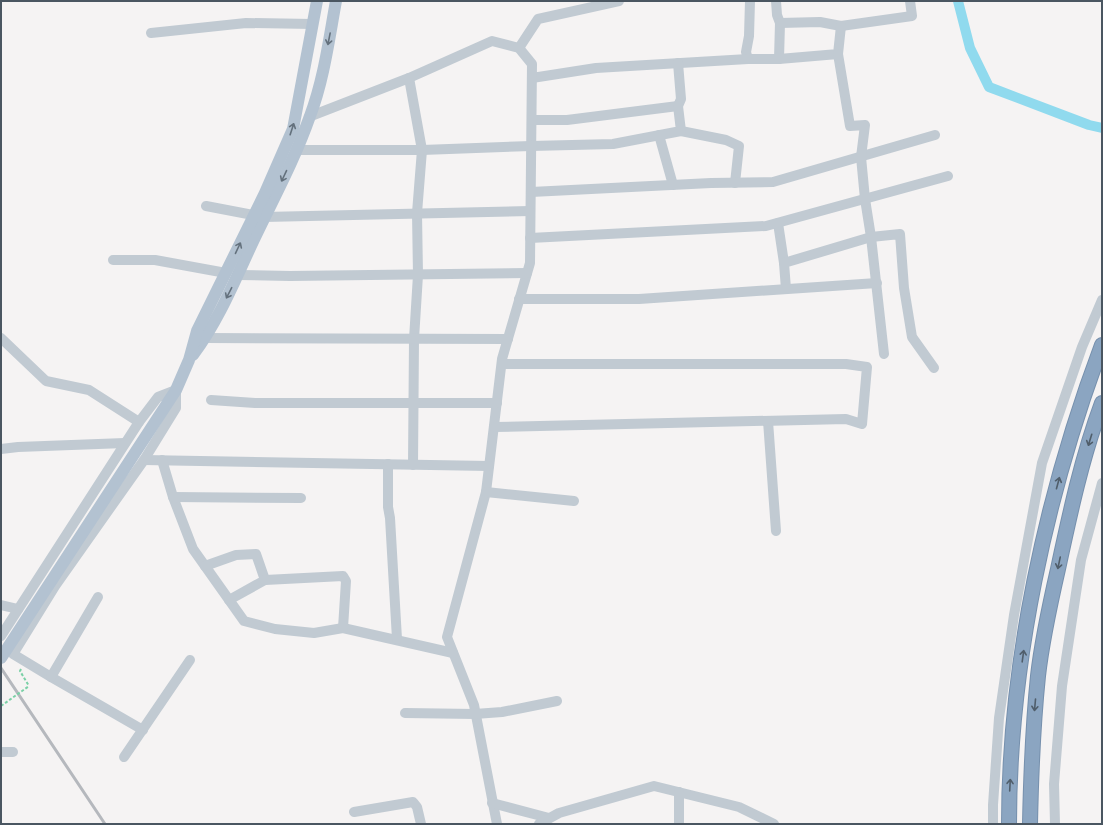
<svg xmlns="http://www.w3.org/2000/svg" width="1103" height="825" font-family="'Space Grotesk',sans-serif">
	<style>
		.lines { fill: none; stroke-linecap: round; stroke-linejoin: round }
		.canal { stroke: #90daee; stroke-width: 10 }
		.highway-casing { stroke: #7690ad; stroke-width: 16 }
		.path { stroke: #7ad0a6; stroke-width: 2; stroke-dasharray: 3 2; stroke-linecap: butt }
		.minor { stroke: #c1cad2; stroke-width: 10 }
		.major { stroke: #b3c2d1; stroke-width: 12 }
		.highway { stroke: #8ba5c1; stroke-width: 14 }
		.rail { stroke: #b5b8bd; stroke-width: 3 }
		.path-bridge { stroke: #7ad0a6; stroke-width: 2; stroke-dasharray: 3 2; stroke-linecap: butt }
		.oneway { stroke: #64717d }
		.oneway2 { stroke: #505e6b }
	</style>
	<rect width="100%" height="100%" fill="#f5f3f3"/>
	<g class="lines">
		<path class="canal" d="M958,1l12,47 19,39 100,38 13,3"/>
		<defs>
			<g id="highway">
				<path d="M1009,824c0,-160 37,-330 93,-479"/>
				<path d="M1030,824c1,-49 3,-99 8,-148 4,-36 12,-72 20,-107 12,-56 24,-112 44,-166"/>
			</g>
		</defs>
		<use href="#highway" class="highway-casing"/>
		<path class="path" d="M21,669l-1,2 9,15"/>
		<g class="minor">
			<path d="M776,1l1,14 3,8 -1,36"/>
			<path d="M780,23l40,-1 21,4 71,-10 -2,-15"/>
			<path d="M151,33l95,-10 67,1"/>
			<path d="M519,48l19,-29 81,-18"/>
			<path d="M748,59l-2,-7 3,-16 1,-35"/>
			<path d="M409,78l13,72 -5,63 1,62 -4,64 -1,126"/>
			<path d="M532,78l64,-10 152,-9h31l59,-5 3,-28"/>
			<path d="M311,116l98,-38 83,-37 27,7 13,16 -2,199 -28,96 -16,133 -39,145 27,68 23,119"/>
			<path d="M532,120h35l111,-14"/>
			<path d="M681,131l45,9 13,6 -4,37"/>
			<path d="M659,135l14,50"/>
			<path d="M296,150h126l109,-4 82,-2 68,-13 -3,-25 3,-7 -3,-36"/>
			<path d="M531,192l180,-9 62,-1 162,-47"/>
			<path d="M206,206l47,9"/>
			<path d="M264,217l266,-6"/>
			<path d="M778,223l6,40"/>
			<path d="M530,238l236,-12 182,-50"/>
			<path d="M113,260h42l71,13"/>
			<path d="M238,275l52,1 237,-3"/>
			<path d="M786,289l-2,-26 87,-26 -6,-38 -4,-42 4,-32 -15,1 -12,-72"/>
			<path d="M519,299h120l238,-16"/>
			<path d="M1,338l45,43 43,9 50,32"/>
			<path d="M206,338l302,1"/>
			<path d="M884,354l-13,-117 29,-3 4,54 8,49 22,31"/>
			<path d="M211,400l44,3h242"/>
			<path d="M768,421l8,110"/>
			<path d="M494,427l352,-8 16,5 5,-57 -21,-3h-344"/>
			<path d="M1,449l17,-2 107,-4"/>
			<path d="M144,460l345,6"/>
			<path d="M162,460l11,37 20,52 51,72 31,8 39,4 29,-5 110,25"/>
			<path d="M388,464v43l2,11 7,121"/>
			<path d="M486,492l88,9"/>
			<path d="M173,497l128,1"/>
			<path d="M205,566l31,-11 20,-1 9,26 -36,20"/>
			<path d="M265,580l78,-4 3,5 -3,47"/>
			<path d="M1,605l17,4"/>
			<path d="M1,636l138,-214 19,-25 18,-7v18l-32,52 -89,126 -42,68 38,23 92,53"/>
			<path d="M51,677l47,-80"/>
			<path d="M405,713l70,1 27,-2 55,-11"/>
			<path d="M1,752h12"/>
			<path d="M124,757l66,-97"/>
			<path d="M492,803l57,15"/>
			<path d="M354,812l59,-10 4,5 4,17"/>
			<path d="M539,824l20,-11 95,-27 85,21 35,17"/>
			<path d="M679,824v-32"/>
			<path d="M993,824v-19l6,-87 15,-103 28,-152 40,-116 20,-47"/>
			<path d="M1055,824l-1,-40 8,-98 19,-126 21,-77"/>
		</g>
		<g class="major">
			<path d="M193,355c24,-32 40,-70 57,-107 20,-43 44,-86 60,-132 14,-37 19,-77 26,-115"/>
			<path d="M1,658l175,-268 13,-30 8,-29 68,-138 28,-64 24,-128"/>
		</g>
		<use href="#highway" class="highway"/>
		<path class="rail" d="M1,668l104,156"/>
		<path class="path-bridge" d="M1,706l28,-20"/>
	</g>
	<defs><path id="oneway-shaft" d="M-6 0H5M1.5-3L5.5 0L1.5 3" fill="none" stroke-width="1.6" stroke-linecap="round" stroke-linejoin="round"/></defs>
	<g class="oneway">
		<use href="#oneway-shaft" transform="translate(329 39) rotate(101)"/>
		<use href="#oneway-shaft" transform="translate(292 129) rotate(-72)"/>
		<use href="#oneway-shaft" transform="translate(284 176) rotate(115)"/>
		<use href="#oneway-shaft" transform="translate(238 248) rotate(-65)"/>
		<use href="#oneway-shaft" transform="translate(229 293) rotate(117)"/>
	</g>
	<g class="oneway2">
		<use href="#oneway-shaft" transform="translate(1090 440) rotate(107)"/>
		<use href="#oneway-shaft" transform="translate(1058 483) rotate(-75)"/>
		<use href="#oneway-shaft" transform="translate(1059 563) rotate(102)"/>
		<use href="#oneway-shaft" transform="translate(1023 656) rotate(-82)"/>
		<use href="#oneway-shaft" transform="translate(1035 705) rotate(95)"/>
		<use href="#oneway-shaft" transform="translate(1010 785) rotate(-87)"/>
	</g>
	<rect width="1103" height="825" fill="none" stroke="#4a5661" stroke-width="4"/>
</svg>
